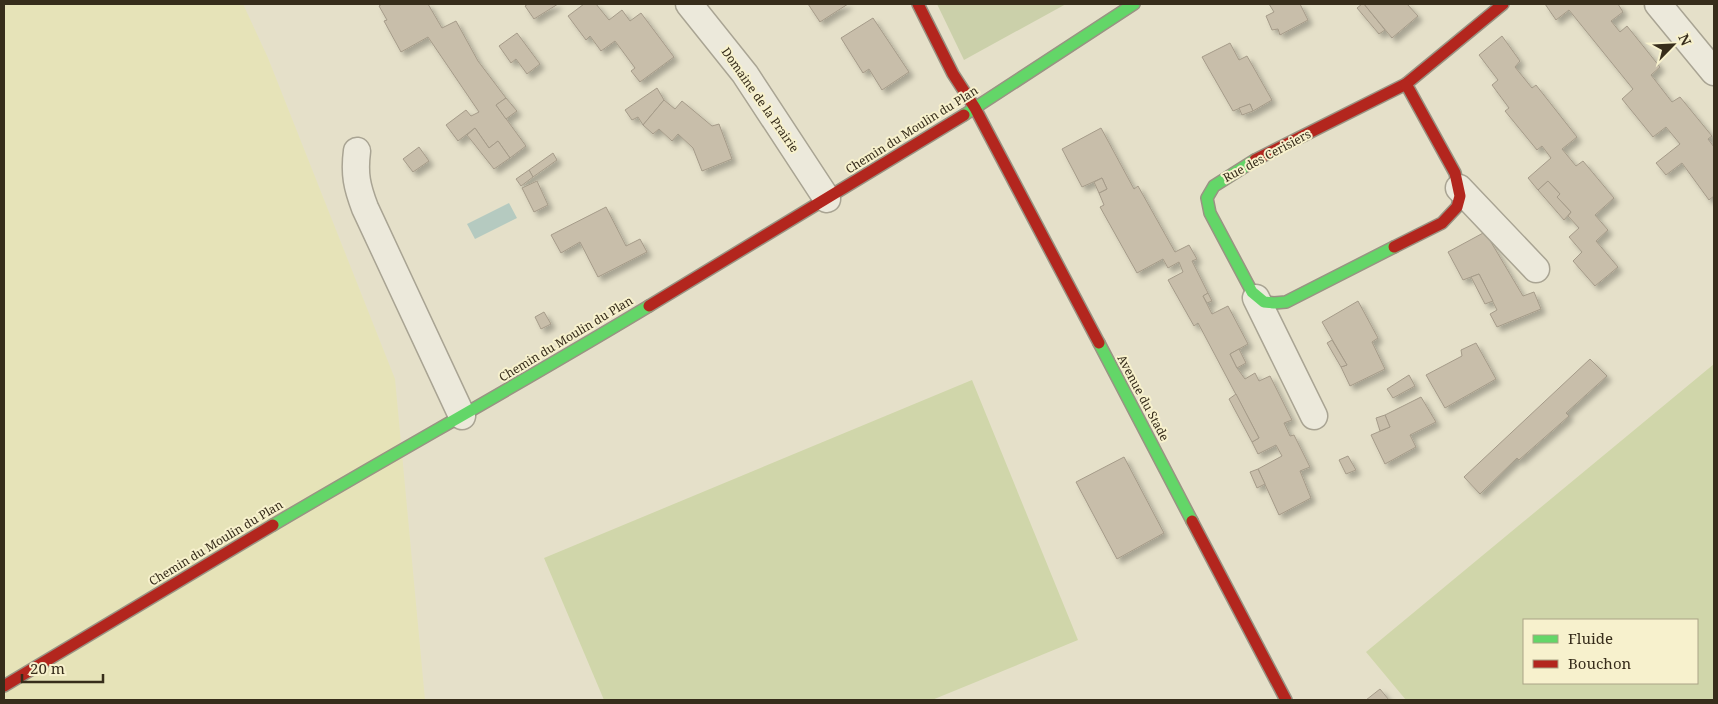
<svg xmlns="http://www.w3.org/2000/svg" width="1718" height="704" font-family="'Noto Serif',serif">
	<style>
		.farmland { fill: #e6e3b8 }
		.green { fill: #d0d6aa; fill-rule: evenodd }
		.cemetery { fill: #cbd0aa }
		.water { fill: #b5cac0 }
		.building { fill: #c8beaa; stroke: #a59b89; filter: url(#shadow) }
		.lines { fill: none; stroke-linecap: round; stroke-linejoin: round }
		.street-casing { stroke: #a9a493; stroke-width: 29 }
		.fast-casing { stroke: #999383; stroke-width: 14 }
		.jam-casing { stroke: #999383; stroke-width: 14 }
		.street { stroke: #ece9db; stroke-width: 26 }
		.fast { stroke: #63d668; stroke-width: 11 }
		.jam { stroke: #b3261e; stroke-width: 11 }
		.labels { text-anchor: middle; stroke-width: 4; stroke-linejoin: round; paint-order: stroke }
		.street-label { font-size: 12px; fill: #372d1b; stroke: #f7f1cd }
	</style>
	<defs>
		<filter id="shadow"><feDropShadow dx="4.5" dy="4.5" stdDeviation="2.5" flood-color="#0004"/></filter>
	</defs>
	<rect width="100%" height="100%" fill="#e5e0c9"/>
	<path class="farmland" d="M4,4h239l25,54 127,321 30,321h-421z"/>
	<g class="green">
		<path d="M1714,364v336h-308l-40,-48zM1524,620h173v63h-173z"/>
		<path d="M972,380l106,260 -146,60h-328l-60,-142z"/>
	</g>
	<path class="cemetery" d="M937,4h129l-102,56z"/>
	<path class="water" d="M509,203l8,15 -42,21 -8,-15z"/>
	<g class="building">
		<path d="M382,4h46l14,24 14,-7 22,40 28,37 -10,7 30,41 -16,12 -12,-17 -9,7 -14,-20 -17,13 -12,-16 20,-15 5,6 8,-4 -51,-75 -27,15 -17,-31 3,-1 -8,-14z"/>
		<path d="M528,4h30l-24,15 -9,-13z"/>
		<path d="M584,4h12l13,16 13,-10 8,11 11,-8 33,44 -34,25 -9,-11 4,-3 -20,-27 -14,10 -11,-15 -4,4 -18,-24z"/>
		<path d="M808,4h40l-28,18z"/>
		<path d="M1269,4h31l8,16 -28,15 -2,-6 -6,1 -6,-14 8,-4z"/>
		<path d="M1362,4h2l21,26 -6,4 -22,-26z"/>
		<path d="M1364,4h43l11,12 -26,22z"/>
		<path d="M1545,4h73l5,8 -12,9 9,11 7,-6 33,41 -9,8 21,27 8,-5 32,39 -4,3 6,8v49l-5,4 -27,-37 -16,12 -10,-12 24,-19 -14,-17 -13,10 -31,-38 11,-10 -64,-79 -13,10z"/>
		<path d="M873,18l36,54 -27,18 -13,-21 -6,4 -22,-35z"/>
		<path d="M517,33l23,31 -13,10 -11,-15 -5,4 -12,-17z"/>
		<path d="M1502,36l18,25 -5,6 17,21 4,-3 41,52 -15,12 14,17 7,-5 31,37 -19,17 13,15 -12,11 22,26 -23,19 -22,-25 9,-9 -13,-15 10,-9 -11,-12 3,-4 -14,-15 3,-3 -12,-13 -10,9 -10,-12 23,-20 -9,-12 -5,4 -32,-39 4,-3 -17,-23 6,-5 -19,-25z"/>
		<path d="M1230,43l9,17 8,-4 25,44 -19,11 -3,-7 -17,7 -31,-54z"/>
		<path d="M657,88l7,12 -21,25 -5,-8 -6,3 -7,-10z"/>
		<path d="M506,98l11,13 -11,8 -10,-14z"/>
		<path d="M664,100l11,9 7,-8 30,25 7,-2 13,35 -30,12 -9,-23 -15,-14 -6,7 -13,-12 -6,5 -10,-9z"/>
		<path d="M1250,104l3,7 -11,4 -3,-7z"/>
		<path d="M475,128l14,20 9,-7 12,17 -16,11 -27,-34z"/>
		<path d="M1101,128l33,61 4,-3 37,66 14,-7 8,14 -5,2 16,32 -5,3 9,18 16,-8 20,38 -18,10 7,14 8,11 10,-6 4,8 11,-5 22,44 -8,3 6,13 4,-1 16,32 -10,4 11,27 -32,17 -21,-46 24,-13 -6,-11 -18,9 -6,-12 7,-4 -61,-115 -4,3 -26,-46 15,-8 -4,-10 -11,6 -5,-9 -26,14 -37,-66 4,-2 -5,-12 8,-4 -5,-11 -20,9 -20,-38z"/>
		<path d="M419,147l10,14 -16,11 -10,-13z"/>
		<path d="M553,153l4,7 -24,17 -4,-7z"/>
		<path d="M529,170l4,7 -12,9 -5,-7z"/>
		<path d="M1102,178l5,11 -8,4 -5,-11z"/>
		<path d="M537,181l11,24 -14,7 -12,-24z"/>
		<path d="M1548,181l12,13 -3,3 14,15 -7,8 -26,-30z"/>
		<path d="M606,207l20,39 14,-7 7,13 -49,25 -18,-35 -19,11 -10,-18z"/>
		<path d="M1485,232l38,64 11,-4 7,17 -44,18 -7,-13 7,-4 -18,-36 -16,6 -15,-28z"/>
		<path d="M1479,274l14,27 -8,3 -14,-27z"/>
		<path d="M1208,293l4,8 -5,2 -4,-7z"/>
		<path d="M1358,301l20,37 -6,4 13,27 -35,17 -9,-19 6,-2 -25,-43z"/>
		<path d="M544,312l7,12 -10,5 -6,-12z"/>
		<path d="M1332,340l15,25 -6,2 -14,-24z"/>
		<path d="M1476,343l20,36 -51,29 -19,-33 36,-19 -1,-6z"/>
		<path d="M1239,349l7,14 -9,5 -7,-14z"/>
		<path d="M1590,359l17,17 -41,37 3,3 -50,44 -2,-2 -37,36 -16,-17z"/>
		<path d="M1409,375l6,11 -22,12 -6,-9z"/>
		<path d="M1236,394l23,44 -7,4 -23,-43z"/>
		<path d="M1421,397l15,25 -26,13 6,12 -31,17 -14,-29 19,-8 -5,-12z"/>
		<path d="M1385,415l5,12 -10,4 -4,-13z"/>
		<path d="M1348,456l8,14 -10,4 -7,-14z"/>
		<path d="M1124,457l40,76 -47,26 -41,-77z"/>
		<path d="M1258,469l7,15 -8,4 -7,-16z"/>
		<path d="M1380,689l9,11h-23z"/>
	</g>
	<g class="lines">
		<defs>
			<g id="street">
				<path d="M689,4l56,70 82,125"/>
				<path d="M1658,4l56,68"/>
				<path d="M357,151c-3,23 0,36 8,57l97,208"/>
				<path d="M1459,188l77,81"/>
				<path d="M1256,298l58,118"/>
			</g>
			<g id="fast">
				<path d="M964,115l170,-111"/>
				<path d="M1255,160l-41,26 -7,12 3,15 42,79 12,10 10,1 12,-1 108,-55"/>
				<path d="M1099,343l93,178"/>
				<path d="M273,525c125,-74 252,-144 376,-219"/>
			</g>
			<g id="jam">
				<path d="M918,4l35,70 22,34 124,235"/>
				<path d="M1255,160l151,-76 97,-80"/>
				<path d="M1394,247l48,-24 15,-16 3,-11 -5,-23 -49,-89"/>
				<path d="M649,306l315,-191"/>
				<path d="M1192,521l94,179"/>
				<path d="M4,686l269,-161"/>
			</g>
		</defs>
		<use href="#street" class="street-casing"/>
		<use href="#fast" class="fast-casing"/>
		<use href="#jam" class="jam-casing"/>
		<use href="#street" class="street"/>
		<use href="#fast" class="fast"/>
		<use href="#jam" class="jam"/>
	</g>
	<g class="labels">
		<g class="street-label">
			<text transform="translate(760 100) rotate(55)" y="4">Domaine de la Prairie</text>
			<text transform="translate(912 130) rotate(-32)" y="4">Chemin du Moulin du Plan</text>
			<text transform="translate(1267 156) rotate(-28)" y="4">Rue des Cerisiers</text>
			<text transform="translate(566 339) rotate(-31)" y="4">Chemin du Moulin du Plan</text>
			<text transform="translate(1143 398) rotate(62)" y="4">Avenue du Stade</text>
			<text transform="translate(216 543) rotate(-31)" y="4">Chemin du Moulin du Plan</text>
		</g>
	</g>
	<rect width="1718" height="704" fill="none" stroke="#372d1b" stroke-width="10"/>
	<rect x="1523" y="619" width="175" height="65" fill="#f7f1cd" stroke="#aaa386"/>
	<rect x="1533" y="635" width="25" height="8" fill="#63d668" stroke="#aaa386"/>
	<text x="1568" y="644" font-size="15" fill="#372d1b">Fluide</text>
	<rect x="1533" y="660" width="25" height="8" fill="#b3261e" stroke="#aaa386"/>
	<text x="1568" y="669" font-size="15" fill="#372d1b">Bouchon</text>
	<g transform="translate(1673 45) rotate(66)" stroke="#f7f1cd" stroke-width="4" paint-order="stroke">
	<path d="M0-4L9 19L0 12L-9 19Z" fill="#372d1b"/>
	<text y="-8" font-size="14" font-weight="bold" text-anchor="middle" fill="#372d1b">N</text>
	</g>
	<path d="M22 674v8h81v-8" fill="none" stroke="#372d1b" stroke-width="2.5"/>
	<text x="30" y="674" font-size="15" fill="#372d1b" stroke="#f7f1cd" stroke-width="4" paint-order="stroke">20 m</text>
</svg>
